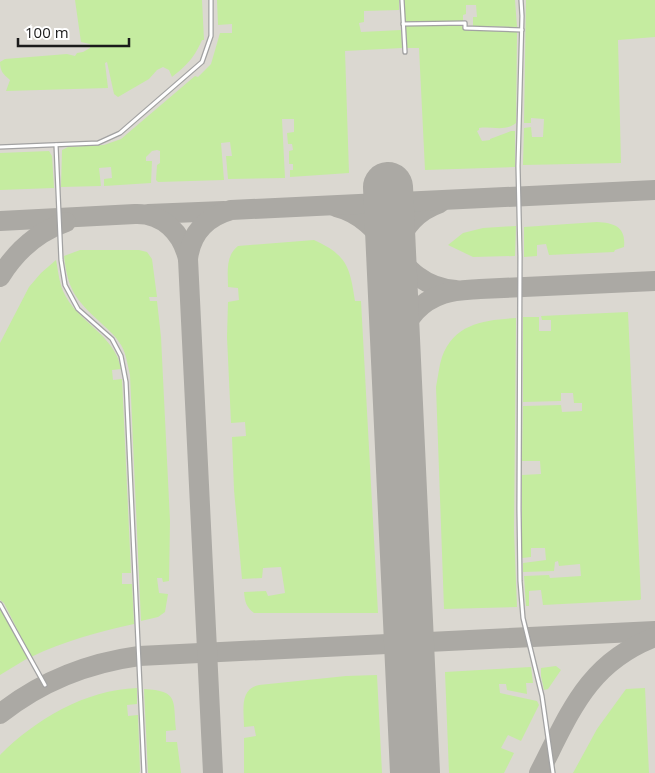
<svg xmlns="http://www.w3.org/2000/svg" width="655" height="773" font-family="'Open Sans',sans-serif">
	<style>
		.airport { fill: #dbd8d1 }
		.grass { fill: #c5eca0 }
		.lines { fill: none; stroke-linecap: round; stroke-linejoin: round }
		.taxiway { stroke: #aba9a4; stroke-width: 20 }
		.runway { stroke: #aba9a4; stroke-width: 50 }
		.lane-casing { stroke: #a2a2a2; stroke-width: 5.5 }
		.lane { stroke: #fff; stroke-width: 3 }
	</style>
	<rect width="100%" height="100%" fill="#ede9df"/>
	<rect class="airport" x="0" y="0" width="655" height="773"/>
	<g class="grass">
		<path d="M75,0h127l2,40h-2c-8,18 -15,25 -30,37l-3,-7 -6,-3 -6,3 -8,9 -31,18 -4,-3 -7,-32 -2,1 3,25 -102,3 4,-11c-7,-6 -10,-9 -10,-18l5,-3 62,-5 8,2 2,-3 6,-1 7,-4v-4l-9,-2z"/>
		<path d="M217,0h182v10l-35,1v11l-5,1 2,9 40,-2 1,18 -57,3 4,122 -59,4v-7h3v-6h-4v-13l4,-1 -1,-6h-4l-1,-11 7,-1v-13h-12l3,59 -57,1 -2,-23h6l-2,-14 -9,1 3,37 -66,2 -2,-2 1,-15 3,-2v-12l-3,-1 -5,1 -6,6v4h6l-1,22 -47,3v-7l8,-1 -1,-11 -12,1 2,18 -40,1 1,-37 6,-3 36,-2 17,-6 74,-63 3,1 13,-13 9,-31h12v-9l-14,1z"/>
		<path d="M403,0h112l2,27 -44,-1v-9h4l-1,-12h-10v9l-3,1v6l-59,1z"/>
		<path d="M526,0h129v37l-37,3 3,123 -98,2 1,-37 7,-1 1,10h11l1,-18 -13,-1v5h-7z"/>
		<path d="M407,25h53l3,2v3l54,2 -1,91c-11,9 -24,3 -37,5v2l-2,1 5,10 8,-1v-1l21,-8h4v36l-90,3 -6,-122h-13l-2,-21z"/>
		<path d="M49,151l3,5 2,32 -54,2v-37z"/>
		<path d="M597,222c18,1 29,5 27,25l-9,3 -1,2 -65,3 -3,-11 -9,1v11l-13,1v-30z"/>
		<path d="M516,226l-1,30 -42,1 -25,-12 15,-12 20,-5z"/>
		<path d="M314,240c33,15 36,27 41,61h6l17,312h-124c-8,-6 -9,-11 -10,-21l22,-1 2,5 17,-3 -4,-26 -18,1 -1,10 -20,1 -8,-89 -2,-53 14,-1 -1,-14 -14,1 -4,-86 1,-35 11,-2 -1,-12 -10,-1c0,-14 -3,-31 10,-41z"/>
		<path d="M80,250h59l8,2 5,7 5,38h-8l1,4h7l4,36 9,184 -1,60 -6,1 -1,-4h-5l2,15 9,1 -3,18 -7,5 -17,4 -11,-246c-3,-12 -4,-24 -11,-33 -5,-8 -13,-14 -19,-20 -25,-23 -32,-32 -36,-66z"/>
		<path d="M56,260c2,10 3,21 7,31 13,31 52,43 58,78l-9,1 1,10 9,-1 9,194h-9v11h10l2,40c-36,8 -70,17 -103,33l-27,-54 -4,-3v-257l29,-56 12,-14z"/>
		<path d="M628,312l13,287 -1,1 -97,5 -2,-15 -12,1v15h-3l-2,-30 25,-1 1,3 31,-2 -1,-12 -21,2 -1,-5 -3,1 -1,9 -31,1v-9l23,-3 -1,-12h-14v9l-9,1v-83l19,-1 -1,-13h-18l1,-55 38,-1 1,7 20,-1v-8h-8l-1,-10h-12v8l-38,1v-85h16v14h12v-11h-9l-1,-4z"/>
		<path d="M516,318l-2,213 3,76 -73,2 -8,-222c2,-10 3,-21 6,-30 12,-34 43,-37 74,-39z"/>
		<path d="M0,608l28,50 -28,17z"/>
		<path d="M556,666l5,4 -13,19 -4,1 -3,-14v-8z"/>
		<path d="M531,667l2,16h-7l1,11 -20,-4 -1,-6h-7l1,9 37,8 2,4 -18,36 -13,-6 -7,13 13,5 -10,20h-55l-4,-101z"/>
		<path d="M377,675l5,98h-138v-35l12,-2 -2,-10 -10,1c0,-16 -5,-38 15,-42l87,-9z"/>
		<path d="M137,688v16l-10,1 1,11 10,-1 2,56 -1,2h-139v-18c36,-36 85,-65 137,-67z"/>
		<path d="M645,688l4,85h-76l24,-44 29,-40z"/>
		<path d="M144,689c35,2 29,11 32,41l-10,1v11h11l4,31h-33z"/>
	</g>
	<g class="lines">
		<g class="taxiway">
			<path d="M336,207c54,13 60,80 120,83"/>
			<path d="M148,214l76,-3"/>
			<path d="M0,221l135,-7c28,-1 47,19 53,45"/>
			<path d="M0,277c16,-26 37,-45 66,-55"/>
			<path d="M395,335c-1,-50 -14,-111 45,-132"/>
			<path d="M399,424c-1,-47 -14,-110 44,-130 12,-4 25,-4 37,-5l175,-8"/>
			<path d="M0,714c40,-32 88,-51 139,-58l516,-25"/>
			<path d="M213,773l-25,-514c3,-26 18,-42 43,-49l424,-20"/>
			<path d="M539,773c31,-60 48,-110 116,-136"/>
		</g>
		<path class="runway" d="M388,187l27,586"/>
		<defs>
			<g id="lane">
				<path d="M402,0l3,52"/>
				<path d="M521,0l1,16 -4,150 2,90 -1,253 1,72 3,37 19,78 11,77"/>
				<path d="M403,24l62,-1v5l57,2"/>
				<path d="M56,145l5,115 4,25 13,24 34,30 9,17 5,26 18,391"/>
				<path d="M0,147l98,-4 22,-10 82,-71 9,-26v-36"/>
				<path d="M0,604l45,81"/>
			</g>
		</defs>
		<use href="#lane" class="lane-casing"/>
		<use href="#lane" class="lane"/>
	</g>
	<path d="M18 38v8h111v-8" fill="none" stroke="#1b1b1b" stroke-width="2.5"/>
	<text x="25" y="38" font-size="15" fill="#1b1b1b" stroke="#ffffff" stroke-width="4" paint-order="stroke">100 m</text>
</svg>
